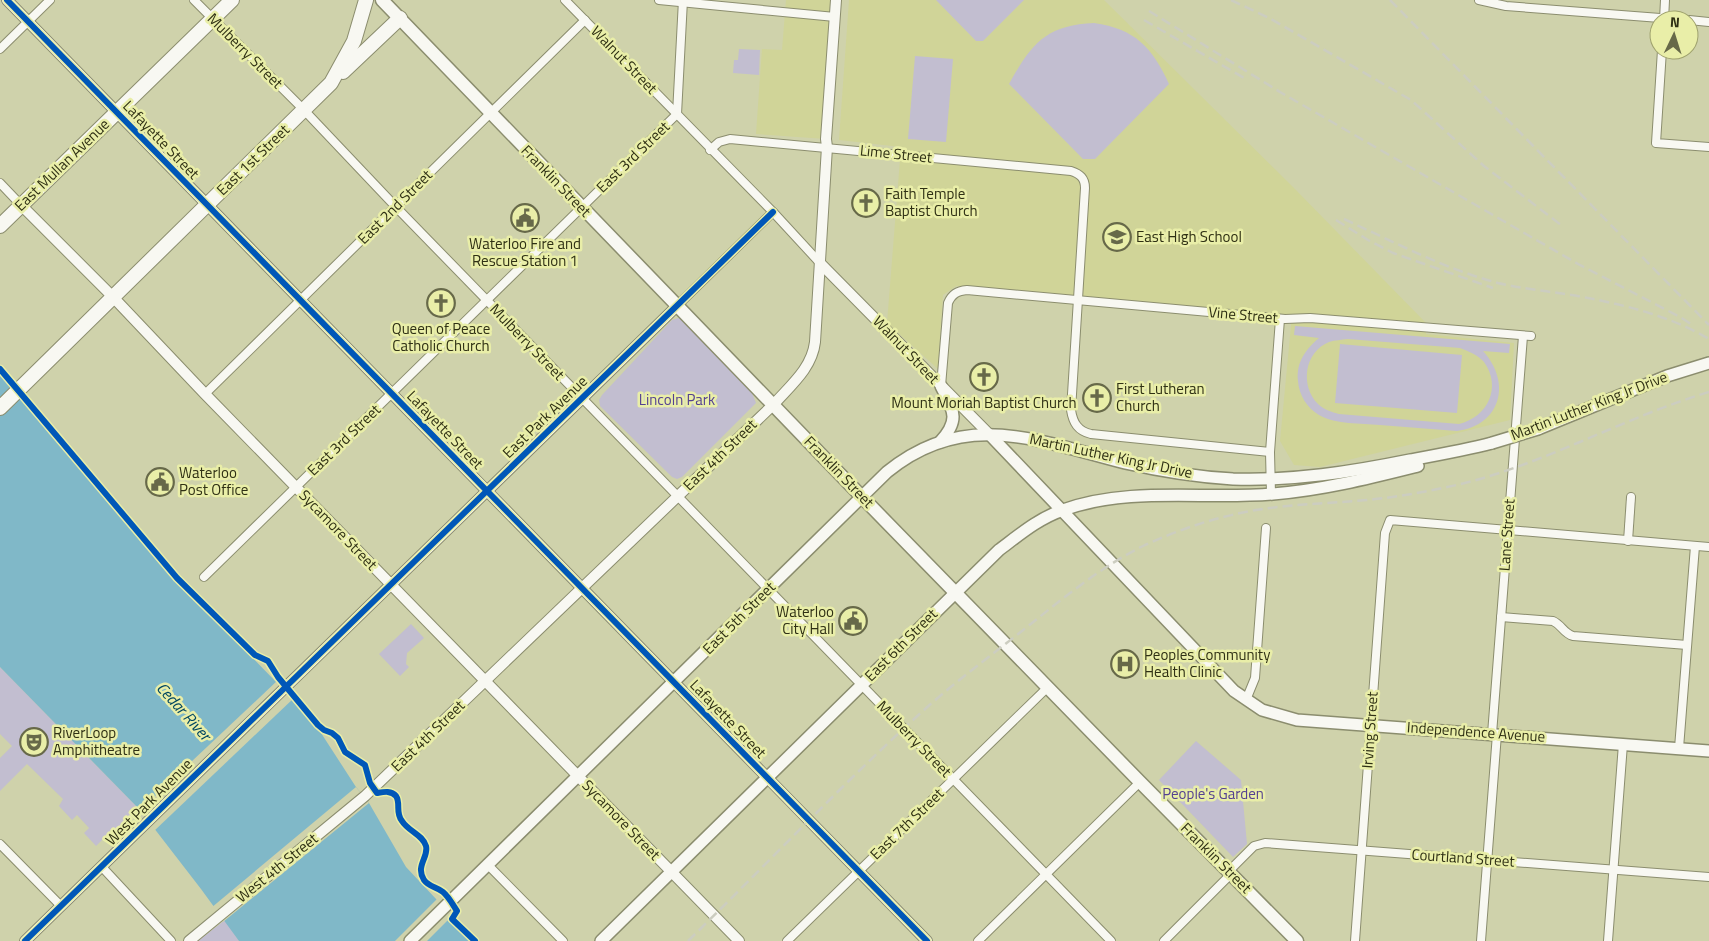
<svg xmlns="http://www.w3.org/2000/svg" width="1709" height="941" font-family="'Titillium Web',sans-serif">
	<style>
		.built { fill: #d0d498 }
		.green { fill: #c2bed0; fill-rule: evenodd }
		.water { fill: #80b8c8 }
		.pier { fill: #cfd2ab }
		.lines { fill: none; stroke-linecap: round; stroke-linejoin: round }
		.minor-casing { stroke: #8b8d6e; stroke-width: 10 }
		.tertiary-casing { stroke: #8b8d6e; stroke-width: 12 }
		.secondary-casing { stroke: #8b8d6e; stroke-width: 14 }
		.primary-casing { stroke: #8b8d6e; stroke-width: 15 }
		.trunk-casing { stroke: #8b8d6e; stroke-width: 16 }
		.minor { stroke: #f8f8f2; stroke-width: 8 }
		.tertiary { stroke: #f8f8f2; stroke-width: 10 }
		.secondary { stroke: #f8f8f2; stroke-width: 11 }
		.primary { stroke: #f8f8f2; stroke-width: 12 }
		.trunk { stroke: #f8f8f2; stroke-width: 14 }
		.rail { stroke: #cccdc0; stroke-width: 2.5; stroke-dasharray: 10 5; stroke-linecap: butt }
		.secondary-bridge-casing { stroke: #8b8d6e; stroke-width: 14; stroke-linecap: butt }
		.secondary-bridge { stroke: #f8f8f2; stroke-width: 11 }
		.cycleway-casing { stroke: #e9eea8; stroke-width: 9 }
		.cycleway { stroke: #0057b8; stroke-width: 6 }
		.labels { text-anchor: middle; stroke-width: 5; stroke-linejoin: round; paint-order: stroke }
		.street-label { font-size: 15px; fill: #2f3014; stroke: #e9eea8 }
		.poi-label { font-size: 15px; fill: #2f3014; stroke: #e9eea8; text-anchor: start }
		.park-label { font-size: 15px; fill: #544191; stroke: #e9eea8 }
		.water-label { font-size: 16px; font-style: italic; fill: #004661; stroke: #e9eea8 }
	</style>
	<rect width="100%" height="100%" fill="#cfd2ab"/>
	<g class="built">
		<path d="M786,0h50l-10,139 -70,-5 6,-85 20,1z"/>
		<path d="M849,0h255l189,187 133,136v11l88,9 -4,77 -190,47 -26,-2 -14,-24 12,-126 -336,-29 -13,9 -5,74 -51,-46 14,-176 -62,-7z"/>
	</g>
	<g class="green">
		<path d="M936,0h88l-41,41h-7z"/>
		<path d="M1094,23c41,6 58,24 75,61l-74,75h-12l-74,-75c22,-40 37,-59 85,-61z"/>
		<path d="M739,49l21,1 -1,25 -26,-2 1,-13h4z"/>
		<path d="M915,56l38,3 -7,83 -38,-3z"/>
		<path d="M678,318l4,1 70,74 4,10 -74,74 -5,2 -5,-2 -72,-71 -1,-6 3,-5 70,-75z"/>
		<path d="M1295,326l215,18 -1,9 -26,-2c29,32 18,74 -26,80 -26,-2 -52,-4 -77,-6 -20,-2 -43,0 -61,-10 -12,-7 -20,-20 -21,-34 -2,-19 8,-32 21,-43l-25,-3zM1348,339l112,9c8,3 18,7 24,14 18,25 4,55 -25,62l-120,-10c-7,-2 -15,-4 -21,-10 -18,-18 -14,-52 11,-62 6,-2 12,-2 19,-3z"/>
		<path d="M1340,344l122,11 -5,58 -122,-10z"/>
		<path d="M411,624l13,14 -17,15 -1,11 3,3 -9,9 -21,-22z"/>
		<path d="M0,667l140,143 -31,31 -4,-4 -9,9 -12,-13 5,-5 -12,-13 -5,5 -13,-14 4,-7 -36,-35 -27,27v-33l12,-12 -12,-12z"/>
		<path d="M1196,741l45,39 6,64 -14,13 -74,-77z"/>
		<path d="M225,920l14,21h-41z"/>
	</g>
	<path class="water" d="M0,373l50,56 139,167 58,56 65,67 44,68 13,16 37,64 31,33 12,19 23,22h-233l-38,-52 -61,-79 -140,-143z"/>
	<g class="pier">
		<path d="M278,680l17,17 -142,135 -15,-20z"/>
		<path d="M356,787l13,16 -146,119 -12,-14z"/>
		<path d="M438,898l13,19 -24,24h-32z"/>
	</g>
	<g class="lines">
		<defs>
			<g id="minor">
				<path d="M194,0l110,110 91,96 716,735"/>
				<path d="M565,0l208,212 47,51"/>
				<path d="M659,0l176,17"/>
				<path d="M1479,0l27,6 180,14"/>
				<path d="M1664,20l1,-20"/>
				<path d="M1689,20l20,2"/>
				<path d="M0,49l50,-49"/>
				<path d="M1662,50l-6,93 53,4"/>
				<path d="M710,150l9,-8 11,-3 341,32c9,3 14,7 14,17l-14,222c2,13 7,21 20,24l179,18"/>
				<path d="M0,183l21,22"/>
				<path d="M678,305l95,-93"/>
				<path d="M941,386l7,-83c4,-9 9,-12 19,-13l318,29 25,-1 221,18"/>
				<path d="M205,394l380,-374"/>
				<path d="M1271,494l-1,-42 10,-133"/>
				<path d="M1628,541l3,-44"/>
				<path d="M204,577l473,-463 6,-114"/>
				<path d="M1501,617l52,4c9,4 10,12 20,15l114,9"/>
				<path d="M1246,700l9,-22 11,-150"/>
				<path d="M1492,734l31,-398"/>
				<path d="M1679,748l16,-202"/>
				<path d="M0,844l61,62"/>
				<path d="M488,865l75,76"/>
				<path d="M102,867l69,74"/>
				<path d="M1229,871l25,-25 11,-3 444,34"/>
				<path d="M787,941l261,-254"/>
				<path d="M978,941l162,-159"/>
				<path d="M1164,941l67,-67"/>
				<path d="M1355,941l30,-408 5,-13 319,27"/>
				<path d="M1481,941l16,-207"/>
				<path d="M1608,941l15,-197"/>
			</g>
			<g id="tertiary">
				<path d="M7,0l920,941"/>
				<path d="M21,205l92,92 92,97 534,547"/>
				<path d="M820,263l170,172"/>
				<path d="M25,941l653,-636"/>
				<path d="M189,941l176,-145 409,-392c17,-19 38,-36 41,-62l12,-195 -1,-8 10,-139"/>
			</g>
			<g id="secondary">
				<path d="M1538,429l129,-53 42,-13"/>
				<path d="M990,435l244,256 28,19 35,10 412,31"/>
				<path d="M940,442c21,-23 13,-32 1,-56"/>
				<path d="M410,941l477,-469c78,-64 151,-31 238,-9 35,8 72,14 108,16 60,2 118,-7 177,-19 27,-5 55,-10 82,-17"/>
				<path d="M601,941l398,-391c20,-15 40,-32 64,-40 67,-24 141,-10 210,-16 50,-4 97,-16 145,-28"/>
			</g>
			<path id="primary" d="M382,0l480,497 278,285 157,159"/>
			<g id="trunk">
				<path d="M343,72l57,-54"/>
				<path d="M0,226l232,-226"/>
				<path d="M0,408l331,-325 23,-42 12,-41"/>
			</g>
		</defs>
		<use href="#minor" class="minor-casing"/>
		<use href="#tertiary" class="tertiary-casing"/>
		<use href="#secondary" class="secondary-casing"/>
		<use href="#primary" class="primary-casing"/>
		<use href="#trunk" class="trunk-casing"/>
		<use href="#minor" class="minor"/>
		<use href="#tertiary" class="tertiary"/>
		<use href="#secondary" class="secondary"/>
		<use href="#primary" class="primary"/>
		<use href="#trunk" class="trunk"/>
		<g class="rail">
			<path d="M1231,0l40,19 140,81 73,66 77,59"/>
			<path d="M1390,0l319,325"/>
			<path d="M1149,11l131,81 298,172 102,53 14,9"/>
			<path d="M1144,20l100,58"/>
			<path d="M1344,219c50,23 101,50 154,64 30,7 60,9 90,15 41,8 84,19 121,41"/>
			<path d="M1336,220l32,20 25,13 100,35"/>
			<path d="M688,941c79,-77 154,-157 236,-231 31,-28 65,-53 98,-79 39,-31 78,-64 123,-86 29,-13 59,-24 91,-31 43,-10 87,-10 131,-14 32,-3 63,-9 94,-16 86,-21 164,-67 248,-92"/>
		</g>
		<defs>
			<path id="secondary-bridge" d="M1492,443l46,-14"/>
		</defs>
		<use href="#secondary-bridge" class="secondary-bridge-casing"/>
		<use href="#secondary-bridge" class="secondary-bridge"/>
		<defs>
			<g id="cycleway">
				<path d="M7,0l920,941"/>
				<path d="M0,369l177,209 78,77 13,6 10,16 40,48 6,5 8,3 6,5 7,14 20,13 5,18 7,10c6,-1 14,-3 19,3 5,7 -1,17 6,25 6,10 21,14 24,25 3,11 -11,20 -2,34 5,7 13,7 19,12 6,5 10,13 14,19l-5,8 23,22"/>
				<path d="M25,941l748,-729"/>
			</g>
		</defs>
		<use href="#cycleway" class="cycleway-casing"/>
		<use href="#cycleway" class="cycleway"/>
	</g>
	<defs>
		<symbol id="church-ring" viewBox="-11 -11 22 22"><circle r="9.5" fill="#e9eea8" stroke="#676949" stroke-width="1.5"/><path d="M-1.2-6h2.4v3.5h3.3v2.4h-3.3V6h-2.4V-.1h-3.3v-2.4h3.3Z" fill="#676949"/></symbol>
		<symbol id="civic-ring" viewBox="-11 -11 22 22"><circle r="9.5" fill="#e9eea8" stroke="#676949" stroke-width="1.5"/><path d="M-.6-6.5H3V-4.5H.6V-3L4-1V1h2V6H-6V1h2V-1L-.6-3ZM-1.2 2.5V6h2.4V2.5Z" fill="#676949"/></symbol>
		<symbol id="school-ring" viewBox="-11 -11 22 22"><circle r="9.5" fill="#e9eea8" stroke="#676949" stroke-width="1.5"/><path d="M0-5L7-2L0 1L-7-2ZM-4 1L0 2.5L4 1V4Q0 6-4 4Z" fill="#676949"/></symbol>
		<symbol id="hospital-ring" viewBox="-11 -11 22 22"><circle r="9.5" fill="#e9eea8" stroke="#676949" stroke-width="1.5"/><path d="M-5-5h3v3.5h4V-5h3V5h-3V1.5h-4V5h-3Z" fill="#676949"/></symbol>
		<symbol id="theatre-ring" viewBox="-11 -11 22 22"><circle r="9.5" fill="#e9eea8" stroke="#676949" stroke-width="1.5"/><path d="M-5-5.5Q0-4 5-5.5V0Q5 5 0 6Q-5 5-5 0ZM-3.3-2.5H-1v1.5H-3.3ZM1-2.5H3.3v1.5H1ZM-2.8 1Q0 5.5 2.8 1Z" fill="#676949"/></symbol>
	</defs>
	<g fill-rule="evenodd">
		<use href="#church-ring" x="850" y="187" width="32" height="32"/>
		<use href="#civic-ring" x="509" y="202" width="32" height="32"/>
		<use href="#school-ring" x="1101" y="221" width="32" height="32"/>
		<use href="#church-ring" x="425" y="287" width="32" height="32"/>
		<use href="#church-ring" x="968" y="361" width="32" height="32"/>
		<use href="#church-ring" x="1081" y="382" width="32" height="32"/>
		<use href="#civic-ring" x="144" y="466" width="32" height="32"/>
		<use href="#civic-ring" x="837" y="605" width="32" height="32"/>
		<use href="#hospital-ring" x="1109" y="648" width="32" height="32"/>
		<use href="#theatre-ring" x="18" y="726" width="32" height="32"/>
	</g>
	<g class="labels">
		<g class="street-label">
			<text transform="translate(245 51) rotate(45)" y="5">Mulberry Street</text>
			<text transform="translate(624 60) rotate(46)" y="5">Walnut Street</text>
			<text transform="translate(161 140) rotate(46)" y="5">Lafayette Street</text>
			<text transform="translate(896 154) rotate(6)" y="5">Lime Street</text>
			<text transform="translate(633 157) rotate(-44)" y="5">East 3rd Street</text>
			<text transform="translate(253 160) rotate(-44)" y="5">East 1st Street</text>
			<text transform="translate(62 165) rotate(-44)" y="5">East Mullan Avenue</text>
			<text transform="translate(556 181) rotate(46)" y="5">Franklin Street</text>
			<text transform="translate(395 207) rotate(-45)" y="5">East 2nd Street</text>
			<text transform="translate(1243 315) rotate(5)" y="5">Vine Street</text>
			<text transform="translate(527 342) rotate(46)" y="5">Mulberry Street</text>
			<text transform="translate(906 350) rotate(46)" y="5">Walnut Street</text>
			<text transform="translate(1589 406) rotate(-21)" y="5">Martin Luther King Jr Drive</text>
			<text transform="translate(545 417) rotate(-44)" y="5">East Park Avenue</text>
			<text transform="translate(445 430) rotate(46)" y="5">Lafayette Street</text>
			<text transform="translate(344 440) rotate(-44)" y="5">East 3rd Street</text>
			<text transform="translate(720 455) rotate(-44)" y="5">East 4th Street</text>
			<text transform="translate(1111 456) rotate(12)" y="5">Martin Luther King Jr Drive</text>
			<text transform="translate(839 472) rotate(46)" y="5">Franklin Street</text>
			<text transform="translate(338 530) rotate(46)" y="5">Sycamore Street</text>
			<text transform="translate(1507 535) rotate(-86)" y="5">Lane Street</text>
			<text transform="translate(739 618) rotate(-45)" y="5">East 5th Street</text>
			<text transform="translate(901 645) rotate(-45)" y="5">East 6th Street</text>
			<text transform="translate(728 719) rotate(46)" y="5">Lafayette Street</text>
			<text transform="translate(1370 730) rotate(-86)" y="5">Irving Street</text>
			<text transform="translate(1476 732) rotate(4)" y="5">Independence Avenue</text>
			<text transform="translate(428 736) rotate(-44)" y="5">East 4th Street</text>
			<text transform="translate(914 739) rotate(46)" y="5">Mulberry Street</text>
			<text transform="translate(149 802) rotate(-45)" y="5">West Park Avenue</text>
			<text transform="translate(621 820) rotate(46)" y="5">Sycamore Street</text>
			<text transform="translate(907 824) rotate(-44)" y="5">East 7th Street</text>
			<text transform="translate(1216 858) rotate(45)" y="5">Franklin Street</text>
			<text transform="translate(1463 858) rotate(4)" y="5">Courtland Street</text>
			<text transform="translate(277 868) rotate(-39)" y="5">West 4th Street</text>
		</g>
		<g class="poi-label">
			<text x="885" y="199">Faith Temple<tspan x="885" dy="17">Baptist Church</tspan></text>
			<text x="1136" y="242">East High School</text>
			<text x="525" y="249" text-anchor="middle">Waterloo Fire and<tspan x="525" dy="17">Rescue Station 1</tspan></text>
			<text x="441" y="334" text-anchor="middle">Queen of Peace<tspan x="441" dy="17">Catholic Church</tspan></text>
			<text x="1116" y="394">First Lutheran<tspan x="1116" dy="17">Church</tspan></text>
			<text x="984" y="408" text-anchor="middle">Mount Moriah Baptist Church</text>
			<text x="179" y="478">Waterloo<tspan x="179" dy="17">Post Office</tspan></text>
			<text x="834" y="617" text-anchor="end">Waterloo<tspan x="834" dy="17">City Hall</tspan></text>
			<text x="1144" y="660">Peoples Community<tspan x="1144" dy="17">Health Clinic</tspan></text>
			<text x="53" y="738">RiverLoop<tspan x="53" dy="17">Amphitheatre</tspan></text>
		</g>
		<g class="park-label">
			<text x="677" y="405">Lincoln Park</text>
			<text x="1213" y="799">People's Garden</text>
		</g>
		<g class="water-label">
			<text transform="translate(184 711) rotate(48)" y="6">Cedar River</text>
		</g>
	</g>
	<g transform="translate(1674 35) rotate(4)"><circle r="24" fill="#e9eea8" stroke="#9fa26d"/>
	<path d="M0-4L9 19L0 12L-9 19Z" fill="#676949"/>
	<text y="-8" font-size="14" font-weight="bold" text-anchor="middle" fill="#2f3014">N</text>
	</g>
</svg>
